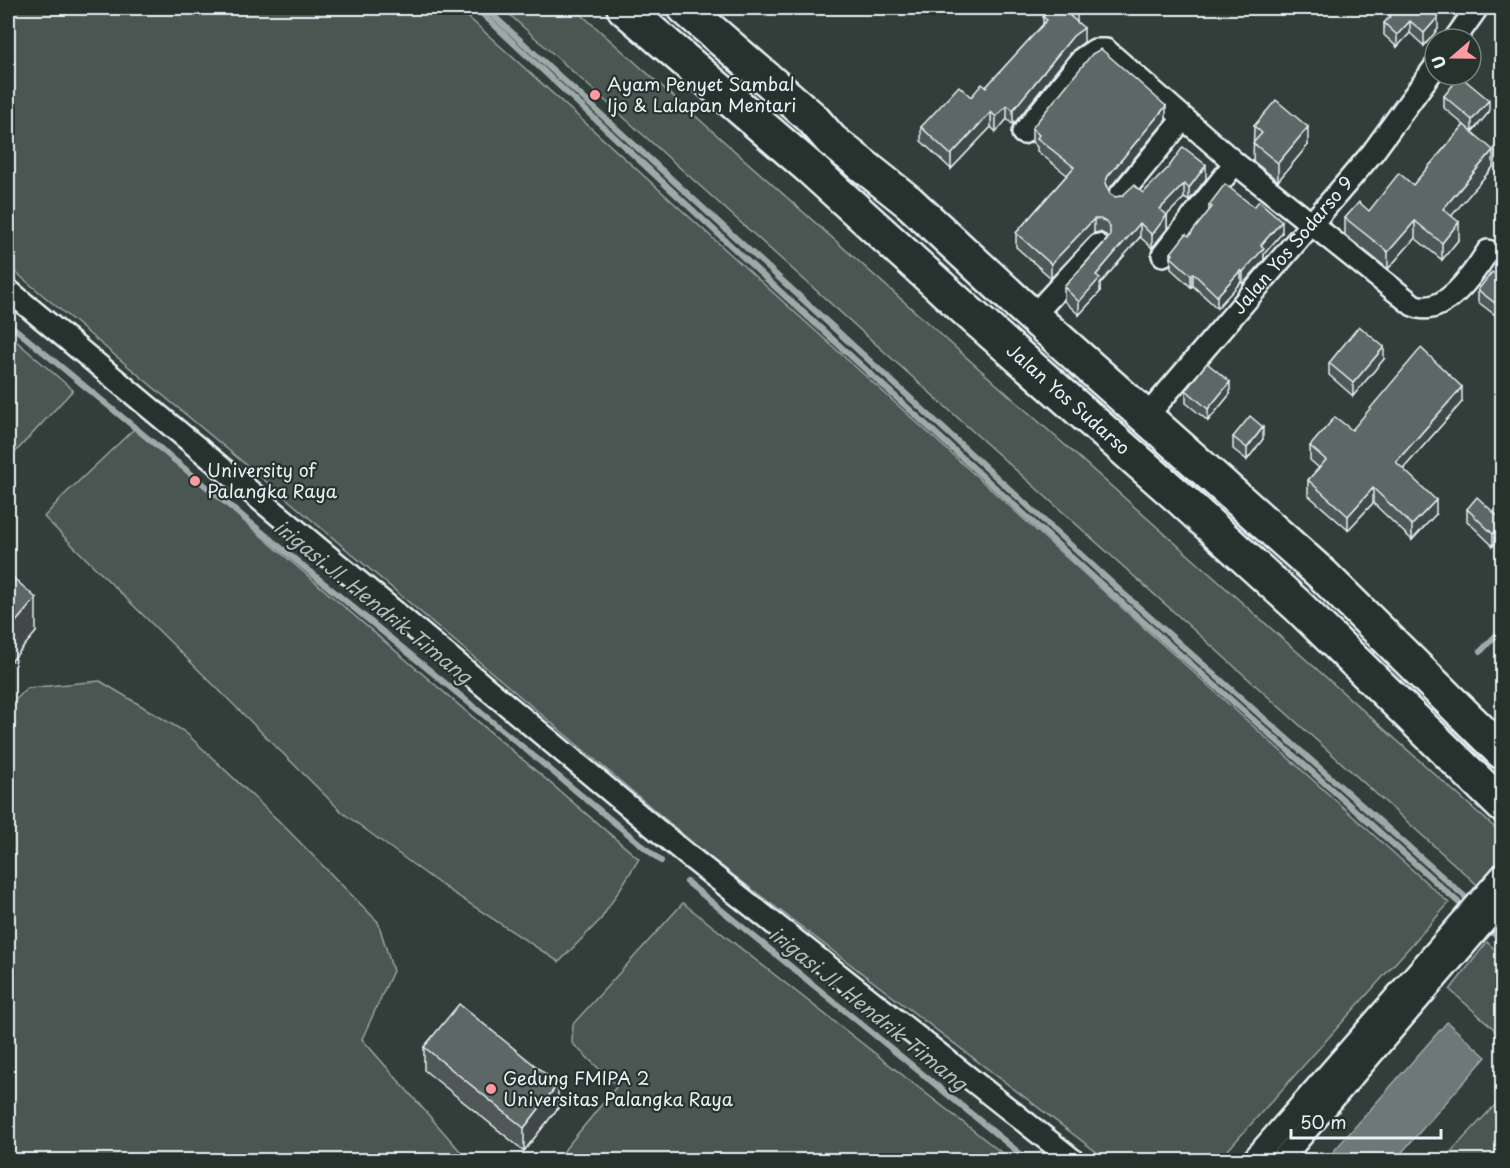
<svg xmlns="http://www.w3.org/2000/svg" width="1510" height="1168" font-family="'Playpen Sans',sans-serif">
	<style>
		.green { fill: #495651; stroke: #98a4a4; stroke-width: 1.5 }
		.water { fill: #6d7978; stroke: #9ea9ab; stroke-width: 1.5 }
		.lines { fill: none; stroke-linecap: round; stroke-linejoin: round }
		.stream { stroke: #9ea9ab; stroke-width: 6 }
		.street-casing { stroke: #e8f1f8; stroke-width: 26 }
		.primary-casing { stroke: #e8f1f8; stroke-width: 38 }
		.street { stroke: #26332d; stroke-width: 21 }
		.primary { stroke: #26332d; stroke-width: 33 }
		.wall { fill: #4f5957; stroke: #e8f1f8; stroke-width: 1.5 }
		.shaded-wall { fill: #404947; stroke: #e8f1f8; stroke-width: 1.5 }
		.building { fill: #5c6865; stroke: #e8f1f8; stroke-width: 1.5 }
		.poi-dot { fill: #ff9aa2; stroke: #26332d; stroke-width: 2 }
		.labels { text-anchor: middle; stroke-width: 4.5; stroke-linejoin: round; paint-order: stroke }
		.poi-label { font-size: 18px; fill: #e8f1f8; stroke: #26332d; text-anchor: start }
		.street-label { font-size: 18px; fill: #e8f1f8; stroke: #26332d }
		.water-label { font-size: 20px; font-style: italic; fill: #b1bbbe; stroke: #26332d }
	</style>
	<rect width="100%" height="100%" fill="#323e39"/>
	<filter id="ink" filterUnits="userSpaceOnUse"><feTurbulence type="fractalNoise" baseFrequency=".0167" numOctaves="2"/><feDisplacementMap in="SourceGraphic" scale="12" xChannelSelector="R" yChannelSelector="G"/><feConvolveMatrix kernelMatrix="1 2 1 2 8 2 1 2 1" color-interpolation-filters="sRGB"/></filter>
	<g filter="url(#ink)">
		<g class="green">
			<path d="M8,8h450l991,895 -230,257h-112l-396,-302 -430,-364 -273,-228z"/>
			<path d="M502,8h72l928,826v73z"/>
			<path d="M8,334l65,56 -65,70z"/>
			<path d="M135,428l504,431 -38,60 -42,43 -118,-77 -98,-72 -299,-296 18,-20z"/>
			<path d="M100,681l85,51 95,90 98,100 15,49 -31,68 106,121h-460v-452l19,-20z"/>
			<path d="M683,903l328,257h-452l7,-12 51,-62 -45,-43 1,-19z"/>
			<path d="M1487,942l15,14v93l-9,-21 -43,-38z"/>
			<path d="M1502,1095v65h-59l53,-56z"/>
		</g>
		<path class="water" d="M1447,1022l39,35 -91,103h-69z"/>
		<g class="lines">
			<g class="stream">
				<path d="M476,8l295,275 321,293 374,333"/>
				<path d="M485,8l641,588 347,308"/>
				<path d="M8,323l653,538"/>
				<path d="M1481,651l21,-22"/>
				<path d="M687,882l341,278"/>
				<path d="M1492,920l10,10"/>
				<path d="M1485,926l17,15"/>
			</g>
			<defs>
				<g id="street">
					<path d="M1455,39l22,-31"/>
					<path d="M1023,133l60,-75 12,-8h11l129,113 178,142c30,14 61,-32 75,-54"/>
					<path d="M1118,198l65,-79"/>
					<path d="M1163,255l72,-92"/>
					<path d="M8,290l678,564 387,306"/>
					<path d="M1033,316l65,-71"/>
					<path id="s1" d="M1146,417l227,-265 62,-85"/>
					<path d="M1253,1160l249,-285"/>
					<path d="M1281,1160l221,-258"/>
				</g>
				<g id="primary">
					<path id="s2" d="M624,8l185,159 158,144 214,188 116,106 205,200"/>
					<path d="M685,8l127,110 19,22 78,62 110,102 303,270 180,178"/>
				</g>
			</defs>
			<use href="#street" class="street-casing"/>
			<use href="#primary" class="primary-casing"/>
			<use href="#street" class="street"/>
			<use href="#primary" class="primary"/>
		</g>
		<g class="wall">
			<path d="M1382,8h46l10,21 -14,17 -14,-13 -13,14 -13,-12v-12l7,-7z"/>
			<path d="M1043,17l34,5 7,20 -11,8 -60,75 -6,-6 -11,13 -5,-5 -40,42 -30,-28v-14l65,-40 57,-62z"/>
			<path d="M1444,96l45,16 -17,20 21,35 -42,49 8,23 -17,21 -27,-22 -27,31 -43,-34v-17l24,-7 44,-26 51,-60 -20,-17z"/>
			<path d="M1166,120l-58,70 2,4 5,3 28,-4 63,-14 -17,22 -5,-3 -17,17v14l-15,19 -12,-11 -40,47v8l-21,23 -15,-14v-14l44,-49 -2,-3 -6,-3 -6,1 -43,45 -35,-31v-14l51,-58 -30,-24v-4l-5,-5v-14z"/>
			<path d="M1254,126l54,19 -30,36 -25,-20z"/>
			<path d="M1209,205l73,28 -18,21v6l-21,24 -2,-2 -24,26 -24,-22 -2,1 -20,-18v-16l18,-17 20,-25z"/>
			<path d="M1503,280v41l-25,-19v-12z"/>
			<path d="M1384,359l-31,37 -24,-21v-12z"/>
			<path d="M1186,390l44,4 -22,27 -22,-18z"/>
			<path d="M1462,402l-59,67 33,45 -24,26 -39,-37 -25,27 -40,-35v-15l11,-12 -9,-8v-14l42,-16z"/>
			<path d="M1233,437l30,2 -16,21 -14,-11z"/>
			<path d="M1467,509l36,12v15l-10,10 -26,-25z"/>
			<path d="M8,573l28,59 -27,32 -1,-2z"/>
			<path d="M424,1047l134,61 -34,43 -100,-81z"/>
		</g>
		<g class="shaded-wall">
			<path d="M1077,8v15l-7,-7z"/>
			<path d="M1438,17v12l-14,17v-13z"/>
			<path d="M1410,21v12l-13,14v-12z"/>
			<path d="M1084,28v14l-11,8 -60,75v-15l60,-74z"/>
			<path d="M1489,100v12l-17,20v-12z"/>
			<path d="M1007,105v14l-11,13v-15z"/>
			<path d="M1166,106v14l-58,70 -3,-7 3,-7z"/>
			<path d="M991,112v15l-40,42v-14z"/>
			<path d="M1308,127v18l-30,36v-18z"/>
			<path d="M1493,150v17l-50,59v-17z"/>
			<path d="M1206,165v14l-17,22v-13z"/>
			<path d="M1184,184v14l-17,17v14l-15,19v-13l8,-26z"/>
			<path d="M1094,219v14l-43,45v-14z"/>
			<path d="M1282,221v12l-18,21v6l-21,24v-12l18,-27z"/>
			<path d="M1415,221v17l-27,31v-17z"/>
			<path d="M1459,222v17l-17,21v-17z"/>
			<path d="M1140,223v14l-40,47v8l-21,23v-13l17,-27z"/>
			<path d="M1241,270v12l-24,26v-12z"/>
			<path d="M1193,273v13l-2,1v-12z"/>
			<path d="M1384,347v12l-31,37v-13z"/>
			<path d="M1230,382v12l-22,27v-12z"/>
			<path d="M1462,387v15l-66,75v-15z"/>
			<path d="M1263,427v12l-16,21v-12z"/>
			<path d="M1373,488v15l-25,27v-14z"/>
			<path d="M1436,500v14l-24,26v-15z"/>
			<path d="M1503,524v12l-10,10v-12z"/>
			<path d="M36,598v34l-27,32v-34z"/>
			<path d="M558,1084v24l-34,43v-23z"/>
		</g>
		<g class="building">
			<path d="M1051,8h26l-7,8 14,12 -11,8 -60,74 -6,-5 -11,12 -5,-5 -40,43 -30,-28 38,-41 12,11 11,-13 4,3 61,-67 -4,-3z"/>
			<path d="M1395,8h33l10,9 -14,16 -14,-12 -13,14 -13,-12 13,-14z"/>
			<path d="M1101,49l65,57 -58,70 -3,7 5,11 5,3 7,-1 12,-11 9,8 25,-25 15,-21 23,18 -17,23 -5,-4 -24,25 7,6 -15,20 -12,-12 -44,52 4,3 -21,24 -15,-15 43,-47 3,-5v-7l-4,-6 -6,-3h-6l-43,45 -35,-31 58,-66 -37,-29 2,-3 -7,-7 60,-74z"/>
			<path d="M1460,76l29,24 -17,20 -28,-24z"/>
			<path d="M1276,100l32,27 -30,36 -25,-20 9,-10 -8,-7z"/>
			<path d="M1464,125l29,25 -50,59 16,13 -17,21 -27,-22 -27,31 -43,-34 14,-16 10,9 30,-38 14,12z"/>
			<path d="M1225,184l29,23 5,-6 23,20 -21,24 3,3 -21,24 -2,-2 -24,26 -24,-23 -2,2 -20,-18 2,-3 -2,-1 15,-19 3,2 23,-29 -3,-2z"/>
			<path d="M1492,272l11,8v29l-25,-19z"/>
			<path d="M1359,326l25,21 -31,36 -24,-20z"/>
			<path d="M1421,348l41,39 -66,75 40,38 -24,25 -39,-37 -25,28 -40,-36 18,-20 -16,-14 25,-29 17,13z"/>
			<path d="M1207,363l23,19 -22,27 -22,-19z"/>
			<path d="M1250,416l13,11 -16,21 -14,-11z"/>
			<path d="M1477,497l26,24v3l-10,10 -26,-25z"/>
			<path d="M8,573l28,25 -27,32 -1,-2z"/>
			<path d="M459,1004l99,80 -34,44 -100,-81z"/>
		</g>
	</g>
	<g class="poi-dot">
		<circle cx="595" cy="95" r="6"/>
		<circle cx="195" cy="481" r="6"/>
		<circle cx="491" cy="1089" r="6"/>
	</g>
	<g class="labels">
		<g class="poi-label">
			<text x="607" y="91">Ayam Penyet Sambal<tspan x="607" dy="21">Ijo &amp; Lalapan Mentari</tspan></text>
			<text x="207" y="477">University of<tspan x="207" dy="21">Palangka Raya</tspan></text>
			<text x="503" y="1085">Gedung FMIPA 2<tspan x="503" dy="21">Universitas Palangka Raya</tspan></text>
		</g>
		<g class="street-label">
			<text dy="6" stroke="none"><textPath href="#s1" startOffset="226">Jalan Yos Sodarso 9</textPath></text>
			<text dy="6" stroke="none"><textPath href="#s2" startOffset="592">Jalan Yos Sudarso</textPath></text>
		</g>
		<g class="water-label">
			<text transform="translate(373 602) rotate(39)" y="7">irigasi Jl. Hendrik Timang</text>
			<text transform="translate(868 1009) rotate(39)" y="7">irigasi Jl. Hendrik Timang</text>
		</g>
	</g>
	<rect width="1510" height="1168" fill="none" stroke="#26332d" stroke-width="30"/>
	<rect x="15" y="15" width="1480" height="1138" fill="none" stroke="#e8f1f8" stroke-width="2" filter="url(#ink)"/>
	<g transform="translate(1453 57) rotate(250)"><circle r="28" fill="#26332d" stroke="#747f7e" stroke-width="1.5"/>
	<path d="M0-4.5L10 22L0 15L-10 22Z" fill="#ff9aa2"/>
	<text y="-9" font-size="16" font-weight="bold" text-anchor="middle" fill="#e8f1f8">U</text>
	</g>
	<path d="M1291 1129v9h150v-9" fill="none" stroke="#e8f1f8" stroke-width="3"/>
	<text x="1300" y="1129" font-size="18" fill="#e8f1f8" stroke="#26332d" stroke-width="4.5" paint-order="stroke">50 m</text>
</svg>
